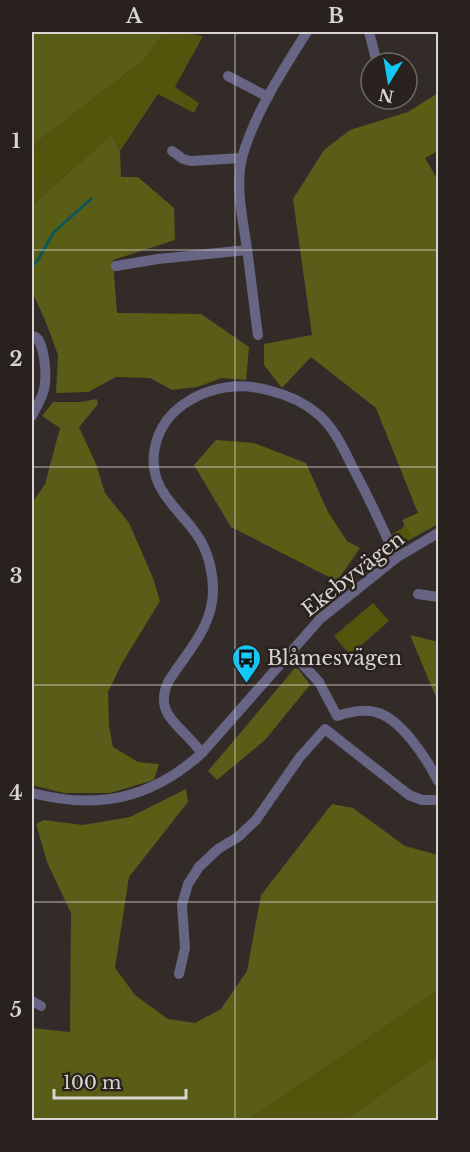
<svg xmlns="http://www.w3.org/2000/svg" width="470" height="1152" font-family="'Libre Baskerville',serif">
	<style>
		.green { fill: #53550d }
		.forest { fill: #5a5d16 }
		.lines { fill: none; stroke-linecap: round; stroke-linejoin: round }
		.stream { stroke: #095758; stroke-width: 3 }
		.street { stroke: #676485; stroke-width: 10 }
		.grid { fill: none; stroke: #d9d4d1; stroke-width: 1.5; stroke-opacity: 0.55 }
		.labels { text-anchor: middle; stroke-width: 5; stroke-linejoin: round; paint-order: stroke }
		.street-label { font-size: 20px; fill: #d9d4d1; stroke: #29211d }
		.poi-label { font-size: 20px; fill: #d9d4d1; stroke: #29211d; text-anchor: start }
		.neatline { fill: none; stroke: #d9d4d1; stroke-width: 2 }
		.grid-label { font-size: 20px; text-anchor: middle; font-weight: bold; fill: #d9d4d1 }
	</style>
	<rect width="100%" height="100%" fill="#332b27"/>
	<g class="green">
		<path d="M164,32h14l25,4 -28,51 24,16 -5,10 -36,-19 -38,57 -9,-16 -79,70v-59l113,-87z"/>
		<path d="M405,524l8,14 -14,9 -6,-3 -3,-6 2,-4 11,-6v-3z"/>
		<path d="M373,603l16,18 -39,34 -16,-19z"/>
		<path d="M438,991v64l-94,65h-97z"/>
	</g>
	<g class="forest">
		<path d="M32,32h132l-19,27 -113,87z"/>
		<path d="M438,93v58l-13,7 13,22v344l-25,14 -11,-18 16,-7 -42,-105 -65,-51 -29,31 -18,-23v-21l48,-9 -19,-136 31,-49 26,-20 58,-18z"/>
		<path d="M111,135l9,16 1,26h17l36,31 1,32 -62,20 4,53 84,1 48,33 -3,33 -24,-2 -25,9 -25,3 -22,-12 -34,-1 -28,15 -32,1 2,-38 -13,-35 -13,-28v-87z"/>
		<path d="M97,399l1,5 -19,23 17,37 9,29 24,30 24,55 7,23 -38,62 -14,29 1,34 4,21 25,15 21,2 -5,16 -44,13h-46l-32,-8v-282l13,-19 15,-56 -18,-12 11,-14h28z"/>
		<path d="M216,440l38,3 52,20 22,49 19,29 13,7 -23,33 -106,-54 -37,-62z"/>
		<path d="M410,635l28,7v60z"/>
		<path d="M295,668l4,2 11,15 -45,55 -48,40 -9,-9z"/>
		<path d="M186,789l2,13 -59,75 -14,91 20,27 33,24 27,4 26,-14 26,-38 14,-76 71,-91 21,4 52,38 33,9v136l-191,129h-215v-92l38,4 1,-119 -24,-51 -11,-38 8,-4 39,5 47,-8z"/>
		<path d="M438,1055v65h-94z"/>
	</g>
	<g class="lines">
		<path class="stream" d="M32,266l5,-5 17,-29 37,-33"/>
		<g class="street">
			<path d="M369,32l7,27"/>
			<path d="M228,76l40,21"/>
			<path d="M172,151l11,8 8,2 51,-3"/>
			<path d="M116,266l42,-7 89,-9"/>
			<path d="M258,335c-4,-28 -7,-57 -11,-86 -4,-29 -12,-62 -5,-91 11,-42 42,-90 65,-126"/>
			<path d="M32,336c4,1 5,1 7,5 6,11 8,36 5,48 -2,10 -8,18 -12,27"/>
			<path d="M418,594l20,3"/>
			<path d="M291,652l28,30 18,34c13,-4 25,-7 38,-4 25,5 52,47 63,69"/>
			<path d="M202,753c-5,-6 -10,-12 -16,-18 -17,-17 -29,-28 -18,-53 19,-30 45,-55 45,-92 0,-18 -5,-38 -14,-52 -10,-16 -24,-28 -34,-43 -22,-31 -10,-71 19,-91 26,-18 57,-22 87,-13 17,4 35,13 48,24 16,14 25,35 34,53 16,30 30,60 43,90"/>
			<path d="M32,793c66,17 119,6 170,-40l118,-134 76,-61 42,-25"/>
			<path d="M179,974l6,-26 -3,-43 6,-21 11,-17 19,-18 20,-12 18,-17 44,-63 25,-28 84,66 13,5h16"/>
			<path d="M32,1001l9,5"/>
		</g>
	</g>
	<path class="grid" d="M235,32v1088M32,250h406M32,467h406M32,685h406M32,902h406"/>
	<defs>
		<symbol id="bus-pin" viewBox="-11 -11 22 30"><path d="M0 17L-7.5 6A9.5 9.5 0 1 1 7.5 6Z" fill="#0ecafa" stroke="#29211d"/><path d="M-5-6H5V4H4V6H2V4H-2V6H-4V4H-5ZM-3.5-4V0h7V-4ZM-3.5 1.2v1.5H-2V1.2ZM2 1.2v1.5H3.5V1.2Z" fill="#111"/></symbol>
	</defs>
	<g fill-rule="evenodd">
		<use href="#bus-pin" x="230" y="642" width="33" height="45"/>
	</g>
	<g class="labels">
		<g class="street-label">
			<text transform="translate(353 574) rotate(-38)" y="7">Ekebyvägen</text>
		</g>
		<g class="poi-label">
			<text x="267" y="665">Blåmesvägen</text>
		</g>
	</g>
	<rect width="470" height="1152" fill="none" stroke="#29211d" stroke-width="66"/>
	<g transform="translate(389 81) rotate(191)"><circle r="28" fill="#29211d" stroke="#6f6965" stroke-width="1.5"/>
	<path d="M0-4.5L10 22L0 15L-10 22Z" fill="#0ecafa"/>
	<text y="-9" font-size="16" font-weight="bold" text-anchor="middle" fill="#d9d4d1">N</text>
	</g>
	<path d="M54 1089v9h132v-9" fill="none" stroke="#d9d4d1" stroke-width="3"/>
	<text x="63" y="1089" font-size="18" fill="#d9d4d1" stroke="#29211d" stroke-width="4.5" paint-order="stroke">100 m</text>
	<rect x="33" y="33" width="404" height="1086" class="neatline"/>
	<g class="grid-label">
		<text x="134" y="23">A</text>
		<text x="336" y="23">B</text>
		<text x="16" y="148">1</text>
		<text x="16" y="366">2</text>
		<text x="16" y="583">3</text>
		<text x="16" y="800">4</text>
		<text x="16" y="1017">5</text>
	</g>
</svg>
